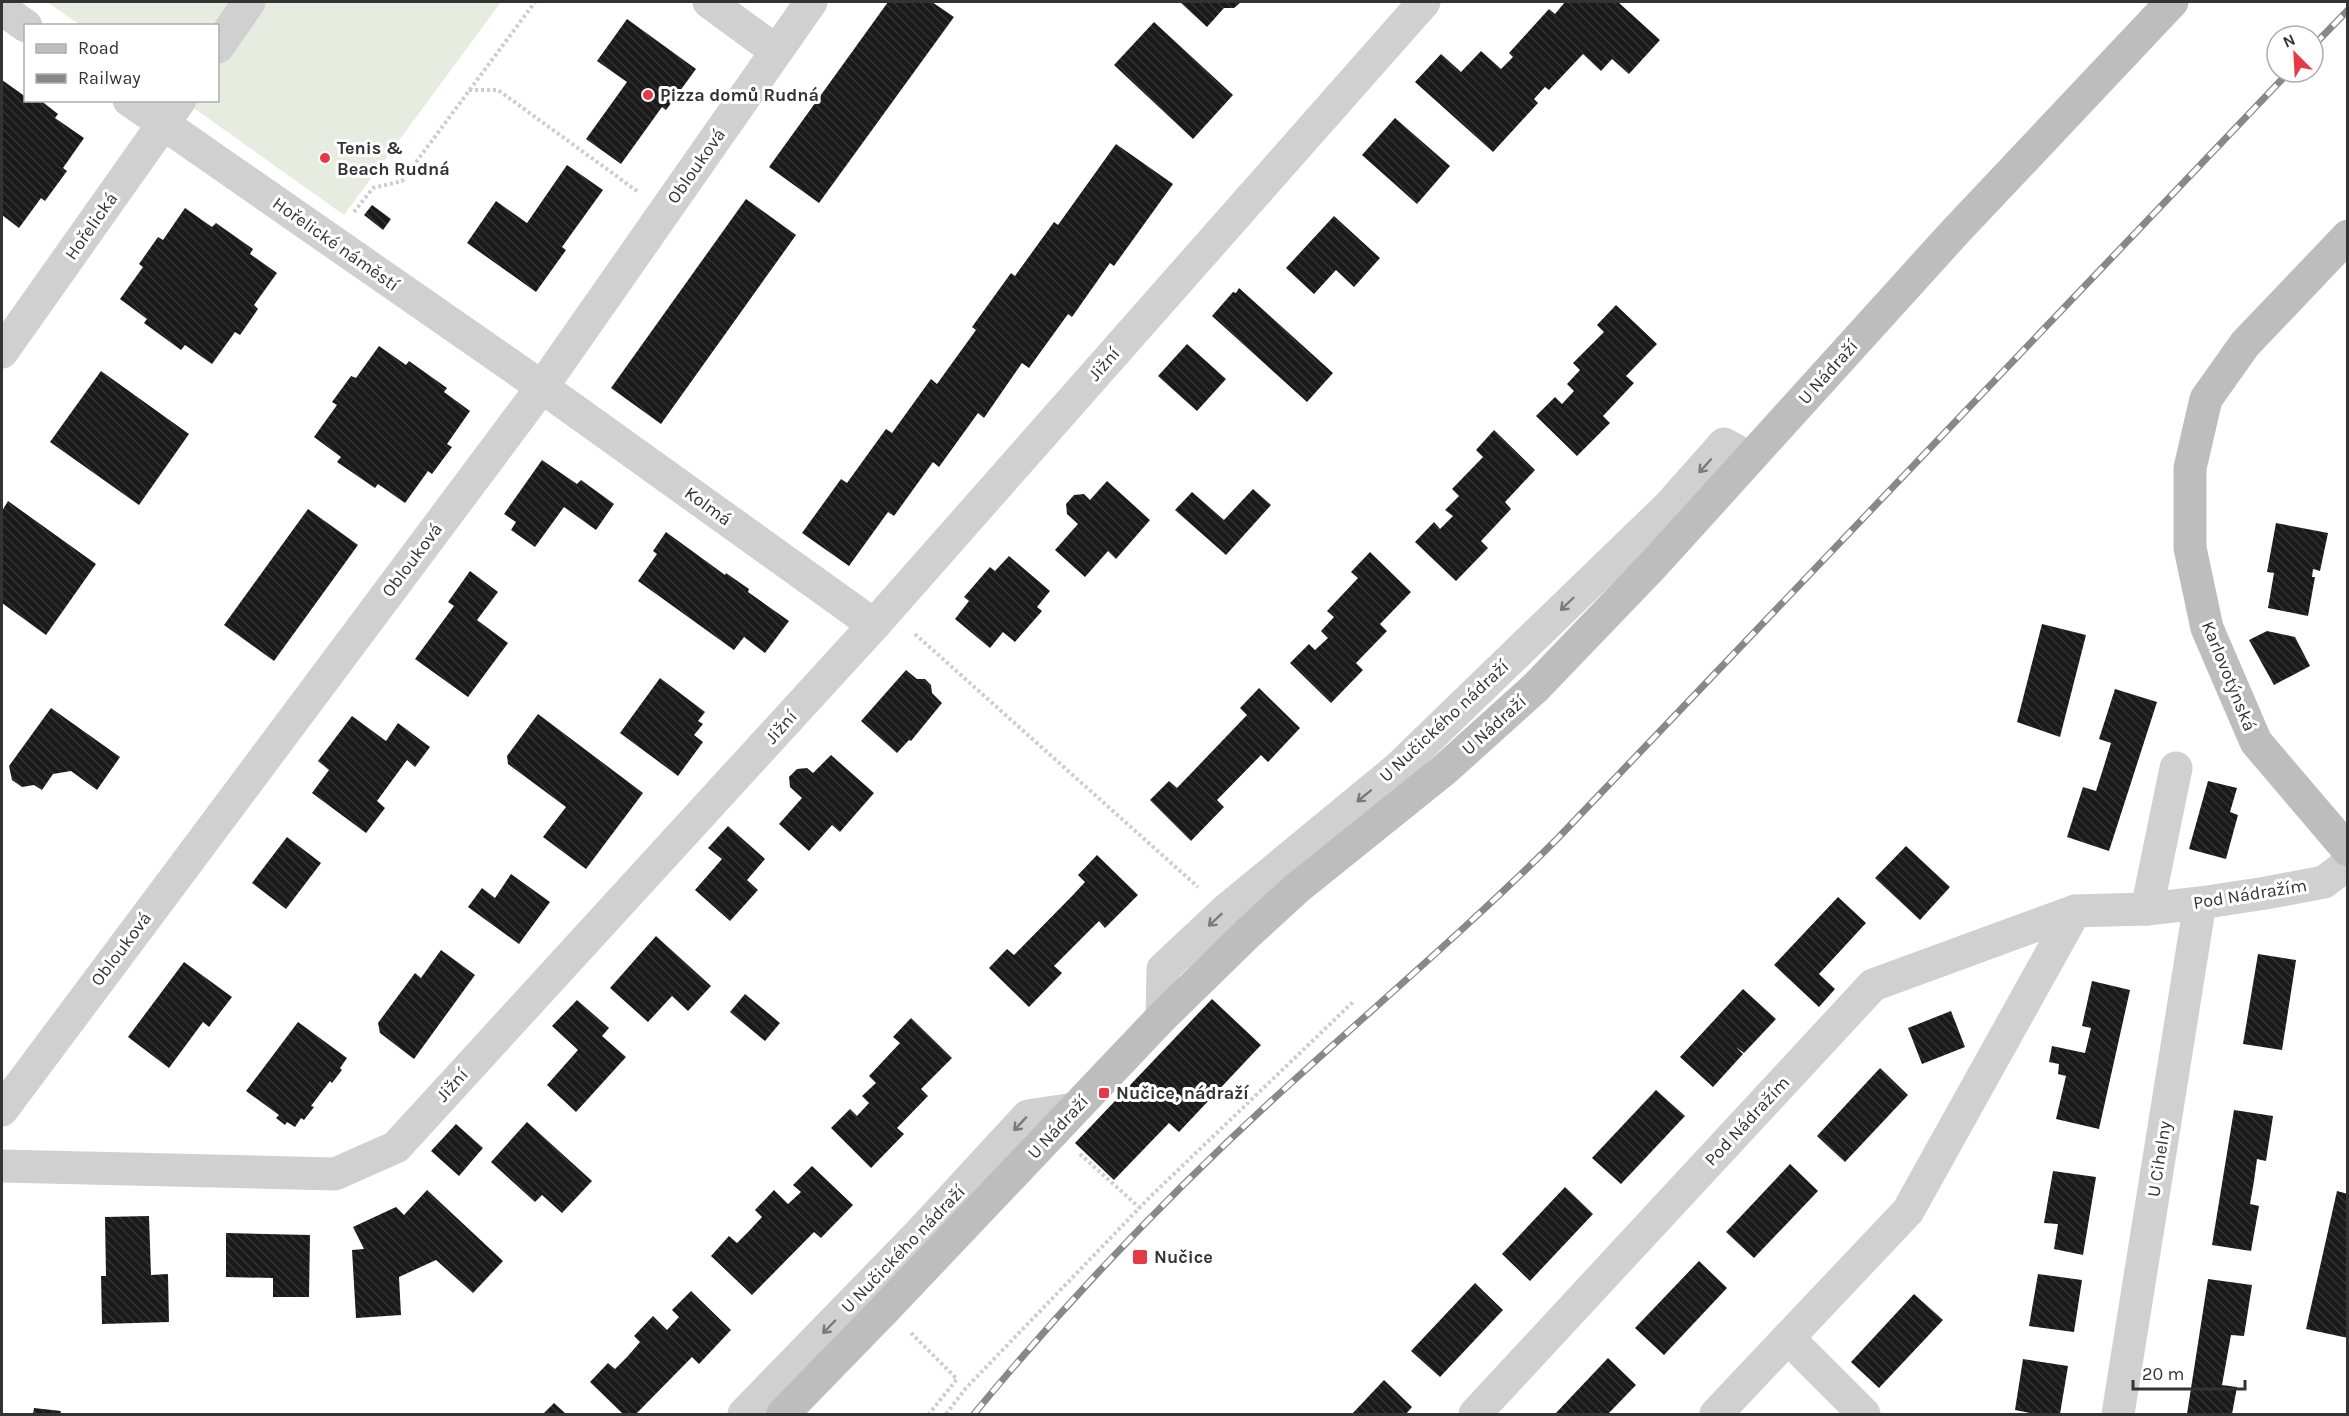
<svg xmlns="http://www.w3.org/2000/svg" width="2349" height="1416" font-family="Karla,sans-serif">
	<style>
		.grass { fill: #e6ecdf }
		.building { fill: url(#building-back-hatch) }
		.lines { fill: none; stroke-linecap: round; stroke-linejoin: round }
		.path { stroke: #cdcdcd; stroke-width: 4; stroke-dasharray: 3 3; stroke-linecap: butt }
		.street { stroke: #d0d0d0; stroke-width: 33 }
		.secondary { stroke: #bdbdbd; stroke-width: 33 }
		.rail-casing { stroke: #888; stroke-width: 7 }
		.rail { stroke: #fff; stroke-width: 4.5; stroke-dasharray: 14; stroke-linecap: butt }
		.oneway { stroke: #7a7a7a }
		.poi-dot { fill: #e63946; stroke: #fff; stroke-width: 2 }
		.labels { text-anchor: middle; stroke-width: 6; stroke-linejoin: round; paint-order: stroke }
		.poi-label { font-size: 18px; font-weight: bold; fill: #333; stroke: #fff; text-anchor: start }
		.street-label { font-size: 18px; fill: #333; stroke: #fff }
	</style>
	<defs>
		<pattern id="building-back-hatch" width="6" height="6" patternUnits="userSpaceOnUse" patternTransform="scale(1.5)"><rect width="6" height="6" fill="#1a1a1a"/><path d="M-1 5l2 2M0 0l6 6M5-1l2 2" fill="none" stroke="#333"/></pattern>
	</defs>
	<rect width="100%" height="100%" fill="#fff"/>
	<path class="grass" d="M47,2h454l-157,213 -160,-114 34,-1v-74l-138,-1z"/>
	<g class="building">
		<path d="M888,2h44l22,15 -135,186 -50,-36z"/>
		<path d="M1180,2h61l-7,6h-10l-17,19z"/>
		<path d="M1565,2h53l42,38 -31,34 -17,-15 -11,12 -18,-17 -34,36 -4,-3 -11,12 4,4 -45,49 -78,-70 26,-28 20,18 20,-21 20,18 12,-12 -4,-4 40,-44 6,5z"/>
		<path d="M627,19l69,50 -30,41 -4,-3 -41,57 -35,-25 41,-57 -30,-21z"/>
		<path d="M1154,22l79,73 -40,44 -79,-74z"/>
		<path d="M2,80l24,17v3h14l18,14 -3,4 29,20 -21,30 4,3 -22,30 -4,-3 -22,30 -17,-13z"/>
		<path d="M1395,118l55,48 -33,38 -55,-49z"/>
		<path d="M1116,144l57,40 -59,82 -4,-3 -38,54 -4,-3 -39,54 -7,-5 -38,55 -6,-5 -39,54 -6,-5 -39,54 -6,-4 -39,54 -47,-33 39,-54 6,4 39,-54 6,4 39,-54 6,5 39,-54 -4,-3 39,-54 4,3 39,-54 4,3z"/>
		<path d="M567,165l36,25 -41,57 4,3 -30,42 -69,-49 29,-42 31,22z"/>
		<path d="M746,199l50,36 -135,189 -50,-36z"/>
		<path d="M372,205l19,14 -8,11 -19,-15z"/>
		<path d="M185,208l27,19 4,-4 37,26 -3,5 27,19 -23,32 4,4 -18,26 -5,-3 -23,32 -27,-19 -4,5 -37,-27 3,-4 -27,-20 23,-32 -4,-3 19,-27 5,3z"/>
		<path d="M1334,216l46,42 -26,29 -18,-17 -22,24 -28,-26z"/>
		<path d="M1239,288l94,85 -26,29 -95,-86 21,-24 3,1z"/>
		<path d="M1616,305l41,39 -31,32 8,7 -31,33 7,7 -33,33 -41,-40 19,-19 7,7 12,-13 -7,-7 13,-14 -7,-7 31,-31 -7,-7z"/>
		<path d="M1187,344l39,35 -29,32 -39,-35z"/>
		<path d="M379,346l27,19 3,-4 38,27 -3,4 26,19 -23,33 5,3 -20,27 -4,-3 -23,32 -27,-19 -3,4 -38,-26 4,-5 -27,-20 23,-32 -5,-3 19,-26 5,2z"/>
		<path d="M101,371l88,63 -50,71 -89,-63z"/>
		<path d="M1494,430l41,40 -30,32 6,7 -30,32 7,7 -32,33 -41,-39 19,-20 6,7 13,-13 -8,-6 14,-14 -7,-7 31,-32 -7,-7z"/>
		<path d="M542,460l35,24 4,-4 33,24 -18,26 -32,-23 -29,40 -24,-17 5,-8 -12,-8z"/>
		<path d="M1107,481l43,39 -34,39 -8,-8 -23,26 -30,-27 23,-26 -11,-10 -1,-10 8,-9 10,-1 6,6z"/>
		<path d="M1253,489l18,16 -45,50 -51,-45 17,-18 32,28z"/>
		<path d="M8,501l88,63 -50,71 -44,-32v-92z"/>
		<path d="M308,509l50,36 -84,116 -50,-36z"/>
		<path d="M2276,523l52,10 -8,38 -7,-2 -1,8h3l-7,39 -40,-8 6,-35 -7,-1z"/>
		<path d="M666,532l59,43 1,-2 23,16 -1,3 41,29 -24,32 -21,-16 -10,13 -96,-69 19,-27 -4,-3z"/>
		<path d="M1370,552l41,40 -31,32 7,7 -31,32 7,7 -32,33 -41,-40 19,-19 6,6 13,-12 -7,-7 13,-14 -7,-6 31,-33 -7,-6z"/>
		<path d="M1009,556l41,35 -13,16 5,4 -27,31 -12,-10 -13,16 -35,-29 14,-18 -5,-4 26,-30 5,4z"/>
		<path d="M470,571l28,21 -21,28 31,23 -40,54 -53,-38 39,-53 -6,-4z"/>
		<path d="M2042,624l44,11 -26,102 -43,-15z"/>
		<path d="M2267,631l28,6 15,29 -36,19 -25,-45z"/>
		<path d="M906,670l11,9h8l6,6 1,8 10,10 -31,38 -2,-1 -12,13 -36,-32z"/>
		<path d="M660,678l45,34 -7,9 5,3 -9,11 9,7 -25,34 -58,-43z"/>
		<path d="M1259,688l41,40 -32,34 -7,-7 -44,45 7,7 -33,34 -41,-41 19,-19 8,7 70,-73 -7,-7z"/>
		<path d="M2115,689l42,13 -48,149 -42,-14 16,-50 13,4 7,-22 8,-26 -12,-4z"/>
		<path d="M51,708l69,49 -23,33 -26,-19 -18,3 -11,16 -8,-5 -12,2 -10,-7 -3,-14z"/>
		<path d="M538,714l105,79 -57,76 -43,-32 23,-30 -58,-43 -1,-8z"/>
		<path d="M352,716l34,25 12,-18 32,24 -15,20 -8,-7 -30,41 8,7 -19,25 -54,-40 17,-23 -11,-9z"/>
		<path d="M831,755l43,38 -34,39 -8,-7 -23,26 -30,-27 23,-26 -12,-11 -1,-10 8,-8 10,-1 6,5z"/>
		<path d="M2208,781l29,7 -7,24 8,3 -12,44 -37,-10z"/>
		<path d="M728,826l37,33 -18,21 11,10 -28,31 -35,-31 27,-31 -14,-11z"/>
		<path d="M287,837l34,26 -35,46 -34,-26z"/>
		<path d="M1906,846l44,41 -30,33 -45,-42z"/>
		<path d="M1097,855l41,40 -33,33 -6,-7 -45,45 8,7 -33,34 -40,-39 18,-19 7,6 59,-60 12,-13 -7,-7z"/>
		<path d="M511,874l39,28 -31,42 -51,-37 14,-19 13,10z"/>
		<path d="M1838,897l28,26 -47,51 16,15 -16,18 -45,-42z"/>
		<path d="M656,936l55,50 -23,25 -16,-15 -24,26 -38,-34z"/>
		<path d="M441,950l34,25 -61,84 -34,-26 -2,-10 37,-50 6,5z"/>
		<path d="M2258,954l38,6 -14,90 -39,-6z"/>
		<path d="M184,962l48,35 -23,30 -6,-5 -34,46 -41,-31z"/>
		<path d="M2092,981l38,9 -31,139 -43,-10 10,-43 -8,-2 1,-10 -10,-2 3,-16 33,7 6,-25 -9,-2z"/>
		<path d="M1743,989l33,30 -32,34 -8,-6 7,7 -30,33 -33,-30z"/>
		<path d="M745,994l35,29 -15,18 -35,-29z"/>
		<path d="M1212,999l49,46 -82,87 -10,-9 -55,57 -39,-37z"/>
		<path d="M577,1000l32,28 -7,8 24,21 -50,55 -29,-27 31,-35 -26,-24z"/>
		<path d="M1951,1011l14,36 -43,17 -14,-36z"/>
		<path d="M911,1018l41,40 -31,31 7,7 -31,32 7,6 -33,34 -40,-40 19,-19 7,7 12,-13 -7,-7 14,-13 -7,-7 31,-33 -7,-6z"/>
		<path d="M298,1022l49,36 -7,10 2,2 -10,13 -2,-2 -19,25 3,1 -10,13 -3,-2 -6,9 -8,-5 -2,3 -9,-7 3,-3 -33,-24z"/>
		<path d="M1880,1068l28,27 -63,67 -28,-26z"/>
		<path d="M1656,1090l29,26 -64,68 -29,-26z"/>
		<path d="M2234,1110l39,6 -7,45 -9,-2 -3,22 -4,23 9,2 -8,45 -39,-6z"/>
		<path d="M527,1122l65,59 -30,32 -20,-18 -7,7 -44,-40z"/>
		<path d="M456,1124l27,24 -24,28 -28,-25z"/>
		<path d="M1790,1164l28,27 -64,67 -28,-26z"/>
		<path d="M812,1166l41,39 -32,33 -7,-6 -62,63 -41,-39 18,-20 8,7 13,-13 12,-13 -7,-7 19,-20 14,14 13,-12 -8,-7z"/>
		<path d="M2053,1171l43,6 -13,78 -29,-6 4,-25 -14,-1z"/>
		<path d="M1565,1187l28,27 -63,67 -28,-27z"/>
		<path d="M427,1190l76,71 -30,32 -37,-33 -37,17 2,38 -45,3 -4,-68 12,-1 -11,-22 43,-20 8,8z"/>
		<path d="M2337,1191l11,3v144l-42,-9z"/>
		<path d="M149,1216l2,59 17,-1 1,48 -67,2 -1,-48h5l-1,-59z"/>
		<path d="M226,1233l84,2 -1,62h-36v-19l-47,-1z"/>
		<path d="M1699,1261l28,27 -63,67 -29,-27z"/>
		<path d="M2038,1274l44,6 -8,52 -45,-6z"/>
		<path d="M2208,1279l44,6 -8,51 -13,-1 -9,50 15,2 -5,27h-45z"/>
		<path d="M1475,1283l28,27 -63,67 -29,-26z"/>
		<path d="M691,1291l40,39 -32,34 -7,-7 -56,57h-13l-33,-32 18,-19 7,6 13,-13 12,-14 -6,-6 19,-20 14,14 12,-13 -7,-7z"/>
		<path d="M1914,1294l29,26 -64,68 -28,-26z"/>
		<path d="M1608,1358l28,27 -28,29h-53z"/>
		<path d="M2023,1359l45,7 -8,48h-31l1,-1 -15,-3z"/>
		<path d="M1384,1380l28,27 -6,7h-54z"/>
		<path d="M554,1403l12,11h-23z"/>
		<path d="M34,1408l27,3 -1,3h-27z"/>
	</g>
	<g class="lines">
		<g class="path">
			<path d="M469,90h29l139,101"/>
			<path d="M354,212l19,-24 29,-7 133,-179"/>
			<path d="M915,634l283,253"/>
			<path d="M1080,1154l60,54"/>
			<path d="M911,1333l46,46 -28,35"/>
			<path d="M946,1414l20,-26 184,-191 203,-195"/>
		</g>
		<g class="street">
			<path d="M709,2l67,49"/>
			<path d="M2,9l24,17"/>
			<path d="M218,47l31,-45"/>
			<path d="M129,100l413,287 332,238"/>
			<path d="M2,352l178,-252"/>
			<path d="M2147,909l29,-141"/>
			<path d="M1162,1017l1,-48 63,-59 171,-141 273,-264 54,-61 26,14"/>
			<path d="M2,1110l540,-723 269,-385"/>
			<path d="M2,1166l333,8 61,-27 478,-522 550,-623"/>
			<path d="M1789,1339l75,75"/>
			<path d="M744,1414l176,-181 108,-117 46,-7"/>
			<path d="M1475,1414l398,-429 202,-74 72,-2 53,-6 66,-10 58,-11 24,-18"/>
			<path d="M1716,1414l192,-203 167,-300"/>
			<path d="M2118,1414l82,-511"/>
		</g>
		<g class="secondary">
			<path d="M2348,236l-103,108 -39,55 -16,69v80l17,80 49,114 92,108"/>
			<path d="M783,1414l103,-106 276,-291 86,-84 48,-44 148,-119 91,-82 120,-125 299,-330 218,-231"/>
		</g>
		<defs>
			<g id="rail">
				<path d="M2313,46l35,-36"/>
				<path d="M974,1414c97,-118 203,-228 317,-331 89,-81 181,-159 267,-245l731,-766"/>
			</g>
		</defs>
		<use href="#rail" class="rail-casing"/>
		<use href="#rail" class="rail"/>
	</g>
	<defs><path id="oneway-shaft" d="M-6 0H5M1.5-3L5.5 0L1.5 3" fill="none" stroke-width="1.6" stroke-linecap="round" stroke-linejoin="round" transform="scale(1.5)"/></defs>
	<g class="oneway">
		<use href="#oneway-shaft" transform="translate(1705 466) rotate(132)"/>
		<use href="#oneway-shaft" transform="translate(1567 604) rotate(136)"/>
		<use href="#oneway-shaft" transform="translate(1364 796) rotate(141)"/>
		<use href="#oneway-shaft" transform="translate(1215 920) rotate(137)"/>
		<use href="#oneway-shaft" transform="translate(1020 1124) rotate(133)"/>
		<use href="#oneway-shaft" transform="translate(829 1327) rotate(134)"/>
	</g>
	<g class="poi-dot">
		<circle cx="648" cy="95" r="6"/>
		<circle cx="325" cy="158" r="6"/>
		<rect x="1098" y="1087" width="12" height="12" rx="3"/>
		<rect x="1132" y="1249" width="16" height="16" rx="3"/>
	</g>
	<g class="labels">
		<g class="poi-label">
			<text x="660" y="101">Pizza domů Rudná</text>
			<text x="337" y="154">Tenis &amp;<tspan x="337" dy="21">Beach Rudná</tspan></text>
			<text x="1116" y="1099">Nučice, nádraží</text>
			<text x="1154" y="1263">Nučice</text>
		</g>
		<g class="street-label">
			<text transform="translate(696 166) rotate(-55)" y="6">Oblouková</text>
			<text transform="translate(91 226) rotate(-55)" y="6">Hořelická</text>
			<text transform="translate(336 244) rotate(35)" y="6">Hořelické náměstí</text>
			<text transform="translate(1104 364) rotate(-49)" y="6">Jižní</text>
			<text transform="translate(1828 372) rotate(-48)" y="6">U Nádraží</text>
			<text transform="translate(708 506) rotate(36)" y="6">Kolmá</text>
			<text transform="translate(412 560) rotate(-53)" y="6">Oblouková</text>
			<text transform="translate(2229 676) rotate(68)" y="6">Karlovotýnská</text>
			<text transform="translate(1444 721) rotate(-43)" y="6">U Nučického nádraží</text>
			<text transform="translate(1494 725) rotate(-42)" y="6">U Nádraží</text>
			<text transform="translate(781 727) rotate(-48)" y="6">Jižní</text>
			<text transform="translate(2250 894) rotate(-9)" y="6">Pod Nádražím</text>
			<text transform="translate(121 949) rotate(-53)" y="6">Oblouková</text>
			<text transform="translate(452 1085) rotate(-48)" y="6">Jižní</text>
			<text transform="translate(1747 1121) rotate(-47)" y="6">Pod Nádražím</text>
			<text transform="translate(1058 1127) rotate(-47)" y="6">U Nádraží</text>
			<text transform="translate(2159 1159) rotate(-81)" y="6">U Cihelny</text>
			<text transform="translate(903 1249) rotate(-46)" y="6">U Nučického nádraží</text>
		</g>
	</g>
	<rect width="2349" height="1416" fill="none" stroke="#333333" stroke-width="6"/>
	<rect x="24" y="24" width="195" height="78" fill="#ffffff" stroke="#adadad" stroke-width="1.5"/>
	<rect x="36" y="44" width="30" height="9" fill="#bdbdbd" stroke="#adadad" stroke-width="1.5"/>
	<text x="78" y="54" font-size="18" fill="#333333">Road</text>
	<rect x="36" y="74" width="30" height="9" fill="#888888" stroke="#adadad" stroke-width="1.5"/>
	<text x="78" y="84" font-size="18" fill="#333333">Railway</text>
	<g transform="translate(2295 54) rotate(336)"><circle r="28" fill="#ffffff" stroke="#adadad" stroke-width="1.5"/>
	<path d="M0-4.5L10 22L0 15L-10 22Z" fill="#e63946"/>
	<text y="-9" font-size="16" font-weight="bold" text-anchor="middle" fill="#333333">N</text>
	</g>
	<path d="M2133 1380v9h112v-9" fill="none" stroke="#333333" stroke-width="3"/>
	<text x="2142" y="1380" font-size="18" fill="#333333" stroke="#ffffff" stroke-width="4.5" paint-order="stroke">20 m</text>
</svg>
